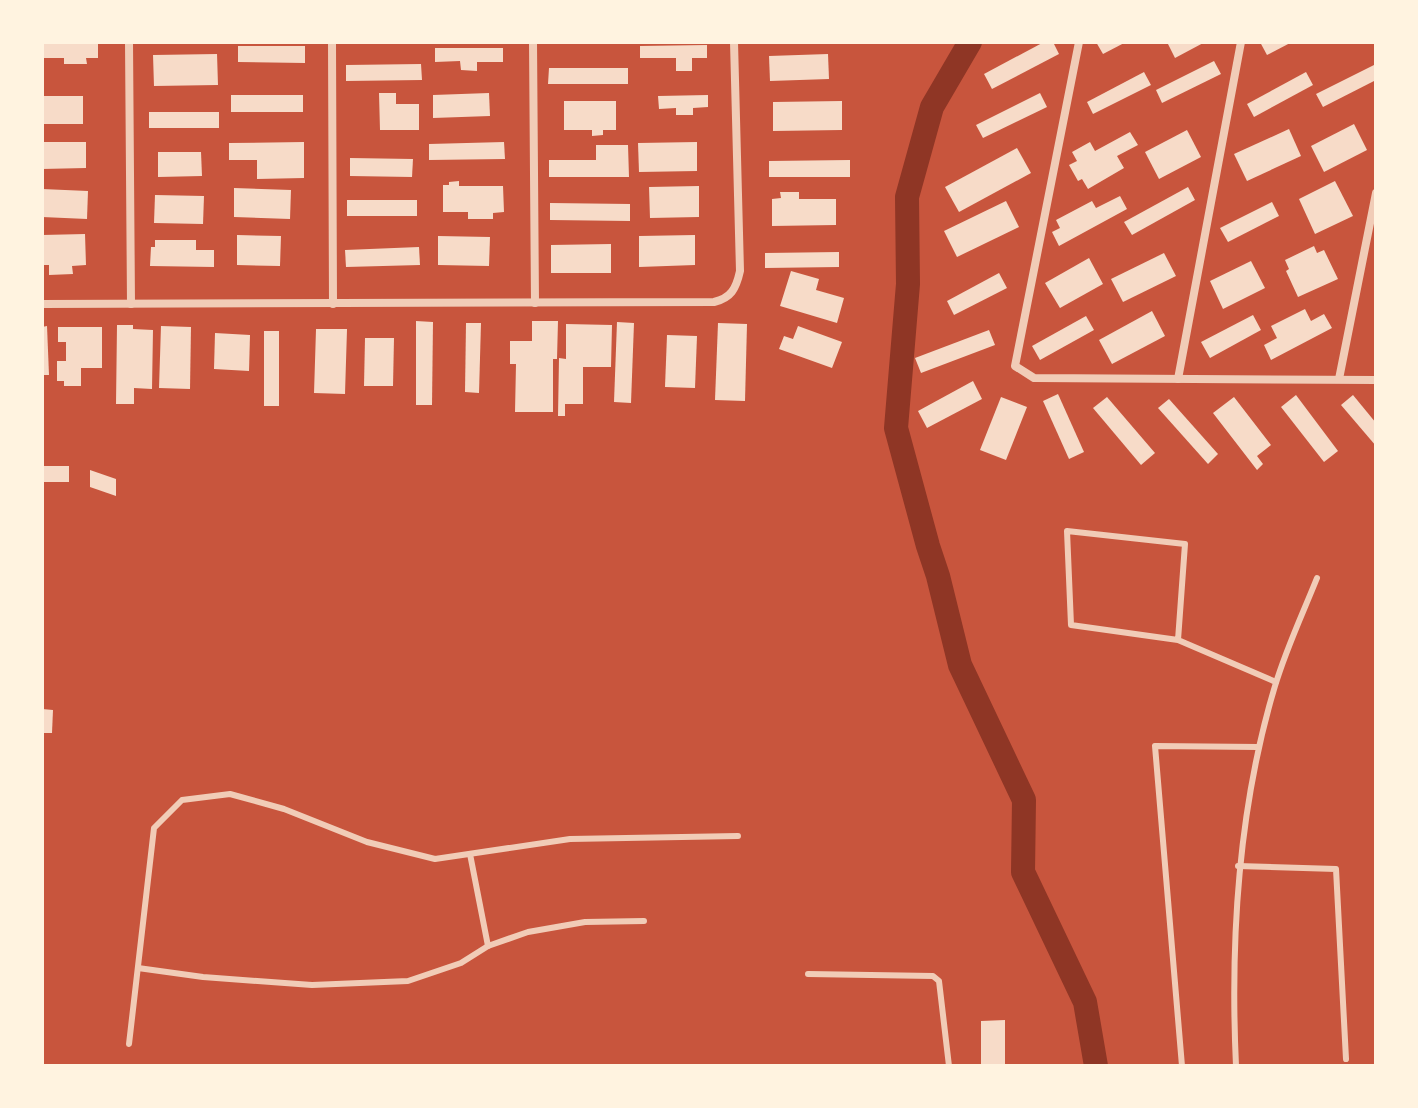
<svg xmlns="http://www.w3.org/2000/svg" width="1418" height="1108" font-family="'Crimson Pro',serif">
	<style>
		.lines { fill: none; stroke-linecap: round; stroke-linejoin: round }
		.canal { stroke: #8f3625; stroke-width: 24 }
		.building { fill: #f7dbc8 }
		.service { stroke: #f1ccb7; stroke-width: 6 }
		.minor { stroke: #f1ccb7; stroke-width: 8 }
	</style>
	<rect width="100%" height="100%" fill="#c8553d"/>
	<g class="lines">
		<path class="canal" d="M970,42l-38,65 -25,90 1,87 -12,144 32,118 10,30 22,89 64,135 -1,72 62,130 11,64"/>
	</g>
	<g class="building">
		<path d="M1044,42h9l6,12 -67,35 -8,-15z"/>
		<path d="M1096,42h30l-23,12z"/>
		<path d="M1167,42h38l-30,16z"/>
		<path d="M1260,42h32l-25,13z"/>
		<path d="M42,44h56v14h-12l1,6h-23v-6h-22z"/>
		<path d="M707,45v13h-15v13h-16v-13h-36v-12z"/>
		<path d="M238,46h67v17l-67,-1z"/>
		<path d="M435,48h68v14h-26v9l-16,-1 -1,-9 -25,1z"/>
		<path d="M217,54l1,31 -64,1 -1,-31z"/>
		<path d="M828,54l1,25 -59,2 -1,-25z"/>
		<path d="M1214,61l7,13 -59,29 -6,-13z"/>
		<path d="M421,64l1,16 -76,1v-16z"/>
		<path d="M1376,64v16l-53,27 -7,-13z"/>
		<path d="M549,68h79v16h-80z"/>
		<path d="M1144,72l7,13 -58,29 -6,-12z"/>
		<path d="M1306,72l7,13 -59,32 -7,-13z"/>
		<path d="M379,93h17v11h23v26h-39z"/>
		<path d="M489,93l1,23 -57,2v-23z"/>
		<path d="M1040,93l7,14 -64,31 -7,-13z"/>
		<rect x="231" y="95" width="72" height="17"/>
		<path d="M708,95v12l-15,1v7h-17v-7l-17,1 -1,-13z"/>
		<rect x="42" y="96" width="41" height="28"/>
		<path d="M564,101h52v29h-13v5l-11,1v-6h-28z"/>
		<path d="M842,101v29l-69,1v-29z"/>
		<rect x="149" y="112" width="70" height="16"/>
		<path d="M1354,124l13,26 -43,22 -13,-26z"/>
		<path d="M1289,129l12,27 -54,25 -13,-27z"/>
		<path d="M1187,130l14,27 -42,22 -14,-27z"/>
		<path d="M1130,132l8,13 -21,11 7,12 -36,21 -6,-10 -4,2 -9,-16 8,-4 -5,-9 18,-10 5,9z"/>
		<path d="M42,142h44v26l-44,1z"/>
		<path d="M304,142v36l-47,1v-19h-28v-17z"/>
		<path d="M504,142l1,17 -76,1v-16z"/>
		<path d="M697,142v29l-58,1 -1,-29z"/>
		<path d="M596,145h32l1,32h-80v-17h47z"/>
		<path d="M1017,148l14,25 -72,39 -14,-25z"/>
		<path d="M158,152h43l1,24 -44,1z"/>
		<path d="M350,158l63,1 -1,18 -62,-1z"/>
		<path d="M850,160v17h-81v-16z"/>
		<path d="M459,181v5h44l1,26 -11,1v6h-25v-7h-25v-27h6v-3z"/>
		<path d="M1335,181l18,35 -38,18 -16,-35z"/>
		<path d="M699,186v31l-49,1 -1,-31z"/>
		<path d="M1188,187l7,13 -63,35 -8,-13z"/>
		<path d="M234,188l57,2 -1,29 -56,-2z"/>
		<path d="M42,189l46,2 -1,28 -45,-2z"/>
		<path d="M780,192h19v7h37v26l-64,1v-27l9,-1z"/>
		<path d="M155,195l49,1 -1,28 -49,-1z"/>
		<path d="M1120,196l7,13 -68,37 -7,-14 8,-4 -4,-8 36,-19 4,7z"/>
		<rect x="347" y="200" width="70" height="16"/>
		<path d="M1006,201l13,26 -62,30 -13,-26z"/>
		<path d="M1272,202l7,14 -51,26 -8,-14z"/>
		<path d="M550,203l80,1v17l-80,-1z"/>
		<path d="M85,234l1,31 -14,1 1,8 -24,1v-10h-7v-30z"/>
		<path d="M237,235l44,1 -1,30 -43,-1z"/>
		<path d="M695,235v30l-56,2v-31z"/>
		<path d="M438,236l52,1 -1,29 -51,-1z"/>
		<path d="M155,240h41v10h18v17l-64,-1 1,-19h4z"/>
		<path d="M611,244v29h-60v-28z"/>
		<path d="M1314,246l3,7 7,-3 14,29 -40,18 -12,-26 3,-2 -4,-9z"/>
		<path d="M419,247l1,18 -74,2 -1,-17z"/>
		<path d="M839,252v15l-74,1v-15z"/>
		<path d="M1164,253l12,23 -53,26 -12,-23z"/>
		<path d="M1089,258l14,26 -43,24 -15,-25z"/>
		<path d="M1251,261l14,27 -42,21 -13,-28z"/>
		<path d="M791,271l28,8 -3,11 28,8 -7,25 -57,-17z"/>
		<path d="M999,273l8,15 -53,27 -7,-14z"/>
		<path d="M1305,309l6,12 13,-7 8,14 -61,32 -7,-15 13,-7 -6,-12z"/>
		<path d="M1152,311l13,25 -53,28 -13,-24z"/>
		<path d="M1253,315l8,15 -51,28 -9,-16z"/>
		<path d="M1086,316l8,14 -54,30 -8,-14z"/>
		<path d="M416,321l17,1 -1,83h-16z"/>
		<path d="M532,321h26l-1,38h-4v53h-38l1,-48h-6v-23h22z"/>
		<path d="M617,322l17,1 -3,80 -17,-1z"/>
		<path d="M466,323h15l-2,70 -14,-1z"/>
		<path d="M718,323l29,1 -2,77 -30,-1z"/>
		<path d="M566,324l46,1 -1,42h-28v37h-18v12h-7l1,-58 7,1z"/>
		<path d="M117,325h16v4l20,1 -1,59 -18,-1v16h-18z"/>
		<path d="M47,326l2,49h-7v-48z"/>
		<path d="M161,326l30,1 -1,62 -31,-1z"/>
		<path d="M798,326l44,16 -10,26 -53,-19 5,-13 9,3z"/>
		<path d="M58,327h44v41h-21v18h-17v-5h-7v-20h9v-19h-8z"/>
		<path d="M316,329h31l-2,65 -31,-1z"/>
		<path d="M989,330l6,15 -74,28 -6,-15z"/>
		<rect x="264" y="331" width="15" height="75"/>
		<path d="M215,333l35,2 -1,36 -35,-2z"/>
		<path d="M667,335l30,1 -2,52 -30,-1z"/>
		<path d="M365,338h29l-1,48h-29z"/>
		<path d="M973,381l9,18 -55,29 -9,-17z"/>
		<path d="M1058,394l26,58 -15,7 -26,-58z"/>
		<path d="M1296,395l42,56 -14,11 -43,-55z"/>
		<path d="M1353,395l23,28v23l-35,-41z"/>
		<path d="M1001,397l26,10 -21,53 -26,-10z"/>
		<path d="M1107,397l48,56 -14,12 -48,-57z"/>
		<path d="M1234,397l37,48 -14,11 6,8 -6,6 -44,-57z"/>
		<path d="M1169,399l49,55 -10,10 -50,-56z"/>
		<rect x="42" y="466" width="27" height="16"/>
		<path d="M90,470l26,9v17l-26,-9z"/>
		<path d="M42,709l11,1 -1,23h-10z"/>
		<path d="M1005,1020v44h-24v-43z"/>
	</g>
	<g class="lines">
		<g class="service">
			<path d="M1178,640l7,-96 -118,-13 4,94 107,15 98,42"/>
			<path d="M470,854l18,92"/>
			<path d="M1238,866l98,3 10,190"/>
			<path d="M138,968l65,9 109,8 96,-4 53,-18 27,-17 40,-14 57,-10 59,-1"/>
			<path d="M808,974l125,2 6,5 10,85"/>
			<path d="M129,1044l25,-216 28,-28 48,-6 54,15 83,33 68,17 135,-20 168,-3"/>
			<path d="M1182,1066l-27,-320 103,1"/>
			<path d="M1236,1066c-6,-128 2,-257 39,-380 11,-37 28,-73 42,-108"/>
		</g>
		<g class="minor">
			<path d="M129,42l2,262"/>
			<path d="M332,42l1,262"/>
			<path d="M533,42l2,261"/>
			<path d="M1079,42l-64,324 19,12 342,2"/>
			<path d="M42,304l672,-2c17,-4 22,-13 26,-31l-6,-229"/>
			<path d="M1178,379l63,-337"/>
			<path d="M1339,379l37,-186"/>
		</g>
	</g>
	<rect width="1418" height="1108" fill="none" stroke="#fff3e0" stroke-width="88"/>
</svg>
